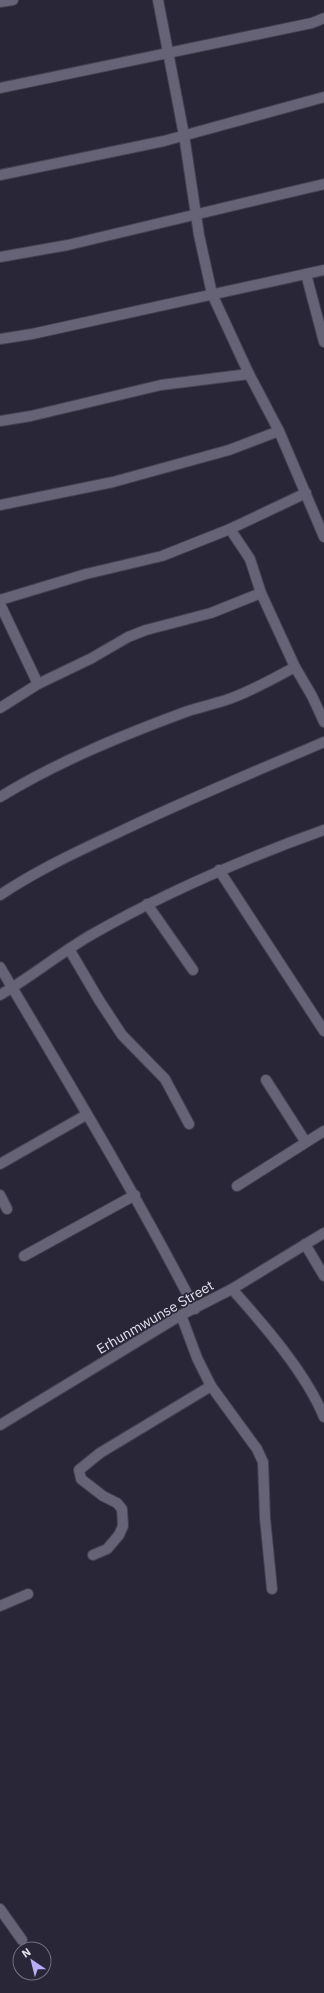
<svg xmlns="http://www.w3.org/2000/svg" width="324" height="1993" font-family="'IBM Plex Sans',sans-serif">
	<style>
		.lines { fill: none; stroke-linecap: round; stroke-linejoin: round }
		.minor-casing { stroke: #44404f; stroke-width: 12 }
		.minor { stroke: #666377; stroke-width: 10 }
		.labels { text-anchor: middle; stroke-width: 3.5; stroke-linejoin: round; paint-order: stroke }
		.street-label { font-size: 14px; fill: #e1e0ec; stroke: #292637 }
	</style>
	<rect width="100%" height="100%" fill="#292637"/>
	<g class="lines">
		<defs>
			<g id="minor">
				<path d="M158,0l26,135 15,100 13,59 37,80 30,57 45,106"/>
				<path d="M0,2l13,-2"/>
				<path d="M0,88l312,-65 12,-5"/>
				<path d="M0,175l164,-34 160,-44"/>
				<path d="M0,257l68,-12 256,-61"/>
				<path d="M306,274l18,68"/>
				<path d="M0,339l32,-5 292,-64"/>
				<path d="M0,421l31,-5 130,-31 88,-11"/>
				<path d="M0,505l113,-23 116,-32 50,-19"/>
				<path d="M230,529l20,30 11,34 34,74 17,29 12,26"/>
				<path d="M0,600l86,-26 76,-18 68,-27 76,-36"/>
				<path d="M0,604l38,80"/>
				<path d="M0,708l38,-24 54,-26 36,-21 18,-7 65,-17 50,-20"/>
				<path d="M0,797c59,-36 123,-62 188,-86 13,-4 26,-7 38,-11 24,-8 47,-21 69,-33"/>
				<path d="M219,870l105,161"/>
				<path d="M0,895c36,-24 76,-43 115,-61 69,-33 139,-62 209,-92"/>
				<path d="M147,904l46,66"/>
				<path d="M69,949l30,51 23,35 43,44 24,45"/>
				<path d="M0,967c67,113 135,225 195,342"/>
				<path d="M0,995c31,-18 60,-42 91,-60 75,-43 152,-76 233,-105"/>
				<path d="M266,1080l39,61"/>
				<path d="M0,1164l86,-49"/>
				<path d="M237,1186l87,-55"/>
				<path d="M0,1195l7,14"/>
				<path d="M305,1244l19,32"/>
				<path d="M24,1256l111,-61"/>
				<path d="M232,1289c32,36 74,84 92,128"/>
				<path d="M181,1315l16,43 14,28 46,63 6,13 2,56 7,71"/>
				<path d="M0,1425l181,-110 51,-26 92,-56"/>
				<path d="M93,1555l14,-6 12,-14 4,-9 -1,-17 -5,-6 -14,-7 -22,-17 -2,-9 21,-17 111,-67"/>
				<path d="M0,1606l28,-12"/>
				<path d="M0,1909l22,31"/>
			</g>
		</defs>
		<use href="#minor" class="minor-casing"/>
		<use href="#minor" class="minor"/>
	</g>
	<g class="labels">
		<g class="street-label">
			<text transform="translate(155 1317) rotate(-30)" y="5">Erhunmwunse Street</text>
		</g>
	</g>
	<g transform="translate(32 1961) rotate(325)"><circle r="19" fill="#292637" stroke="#73707f"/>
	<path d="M0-3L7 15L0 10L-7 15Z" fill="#b9abf7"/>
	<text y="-6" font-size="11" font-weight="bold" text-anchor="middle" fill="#e1e0ec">N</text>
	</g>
</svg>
